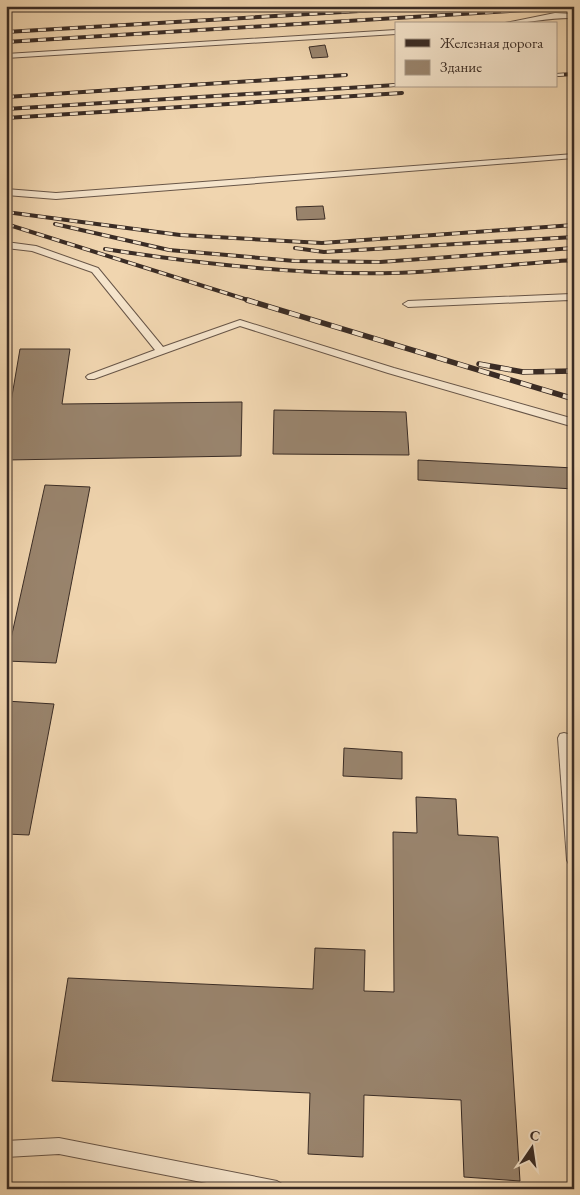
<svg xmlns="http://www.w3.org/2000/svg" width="580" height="1195" font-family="'EB Garamond',serif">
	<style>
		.building { fill: #99846d; stroke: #3a2c25 }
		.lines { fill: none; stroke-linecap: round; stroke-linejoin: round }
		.service-casing { stroke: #685648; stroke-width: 2 }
		.service { fill: #f5e4cb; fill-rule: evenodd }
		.rail-far1-casing { stroke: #3a2c25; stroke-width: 4 }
		.rail-casing { stroke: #3a2c25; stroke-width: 5.5 }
		.rail-far1 { stroke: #f5e4cb; stroke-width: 2.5; stroke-dasharray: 8; stroke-linecap: butt }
		.rail { stroke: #f5e4cb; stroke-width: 4; stroke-dasharray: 11; stroke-linecap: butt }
	</style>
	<rect width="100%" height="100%" fill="#f0d5af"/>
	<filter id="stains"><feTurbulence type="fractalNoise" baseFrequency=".004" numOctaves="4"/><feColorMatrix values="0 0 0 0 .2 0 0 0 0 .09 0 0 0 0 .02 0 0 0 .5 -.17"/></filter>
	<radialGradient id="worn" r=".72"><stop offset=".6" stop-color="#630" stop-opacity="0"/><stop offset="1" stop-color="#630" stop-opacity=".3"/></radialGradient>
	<g class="building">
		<path d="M325,45l3,12 -16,1 -3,-11z"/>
		<path d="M323,206l2,13 -28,1 -1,-13z"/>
		<path d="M20,349h50l-8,55 180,-2 -1,54 -235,4v-29z"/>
		<path d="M274,410l132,2 3,43 -136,-1z"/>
		<path d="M418,460l156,8v21l-156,-9z"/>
		<path d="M45,485l45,2 -34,176 -50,-2z"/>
		<path d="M6,701l48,3 -25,131 -23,-1z"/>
		<path d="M344,748l58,4v27l-59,-3z"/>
		<path d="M416,797l40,2 2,36 40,2 22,344 -56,-4 -3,-77 -97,-5 -1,62 -55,-3 2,-61 -258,-12 16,-103 245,11 2,-41 50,2 -1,41 30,1 -1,-160 24,1z"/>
	</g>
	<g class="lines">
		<defs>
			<g id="service">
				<path d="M555,13l19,1v4c-25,-1 -49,6 -74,6z"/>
				<path d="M396,30v4l-390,24v-4z"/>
				<path d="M574,154v4l-518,41 -50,-4v-6l50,4z"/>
				<path d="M6,242l30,4 62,22 65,79 77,-27 154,48 180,51v8l-186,-54 -148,-47 -146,53h-6l-2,-2 2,-2 67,-25 -63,-78 -60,-21 -26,-3z"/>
				<path d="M571,294l3,1v8l-5,-3 -161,7 -5,-3 5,-3z"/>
				<path d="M564,733l4,1 2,4 4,43v85l-5,-2 -2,-4 -9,-122 2,-4z"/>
				<path d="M59,1138l218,43 5,3 3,5h-48l-178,-35 -53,3v-16z"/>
			</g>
		</defs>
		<use href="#service" class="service-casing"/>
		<use href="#service" class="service"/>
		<defs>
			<g id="rail-far1">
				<path d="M6,32l438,-26"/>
				<path d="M6,42l568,-35"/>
				<path d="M556,75l18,-1"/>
				<path d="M6,97l340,-22"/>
				<path d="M6,109l390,-24"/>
				<path d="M6,118l396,-25"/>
				<path d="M6,212l174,23 142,8 252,-18"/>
				<path d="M6,224l245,77"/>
				<path d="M55,224l114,26 126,11 85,1 194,-14"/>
				<path d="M295,248l29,4 250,-15"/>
				<path d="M105,249c95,15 191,26 287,24 61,-2 121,-9 182,-13"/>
			</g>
			<g id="rail">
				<path d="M247,300l327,99"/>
				<path d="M479,364l44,8 51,-1"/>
			</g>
		</defs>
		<use href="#rail-far1" class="rail-far1-casing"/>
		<use href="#rail" class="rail-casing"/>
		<use href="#rail-far1" class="rail-far1"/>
		<use href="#rail" class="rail"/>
	</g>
	<rect width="580" height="1195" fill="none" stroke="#f0d5af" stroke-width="25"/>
	<rect x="8" y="8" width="565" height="1180" fill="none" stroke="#3a2c25" stroke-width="2.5"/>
	<rect x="12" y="12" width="555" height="1170" fill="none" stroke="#3a2c25"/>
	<rect x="395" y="22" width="162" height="65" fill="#f5e4cb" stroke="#aa9a89"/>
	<rect x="405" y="39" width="25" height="8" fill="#3a2c25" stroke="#aa9a89"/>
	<text x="440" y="48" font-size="15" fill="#3a2c25">Железная дорога</text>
	<rect x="405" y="60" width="25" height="15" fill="#99846d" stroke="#aa9a89"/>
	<text x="440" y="72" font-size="15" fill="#3a2c25">Здание</text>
	<g transform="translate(532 1148) rotate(13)" stroke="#f5e4cb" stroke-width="4" paint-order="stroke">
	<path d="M0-4L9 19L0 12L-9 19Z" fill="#3a2c25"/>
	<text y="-8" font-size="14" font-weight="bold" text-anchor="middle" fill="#3a2c25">С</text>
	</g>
	<rect width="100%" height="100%" filter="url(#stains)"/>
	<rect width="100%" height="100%" fill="url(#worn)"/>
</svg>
